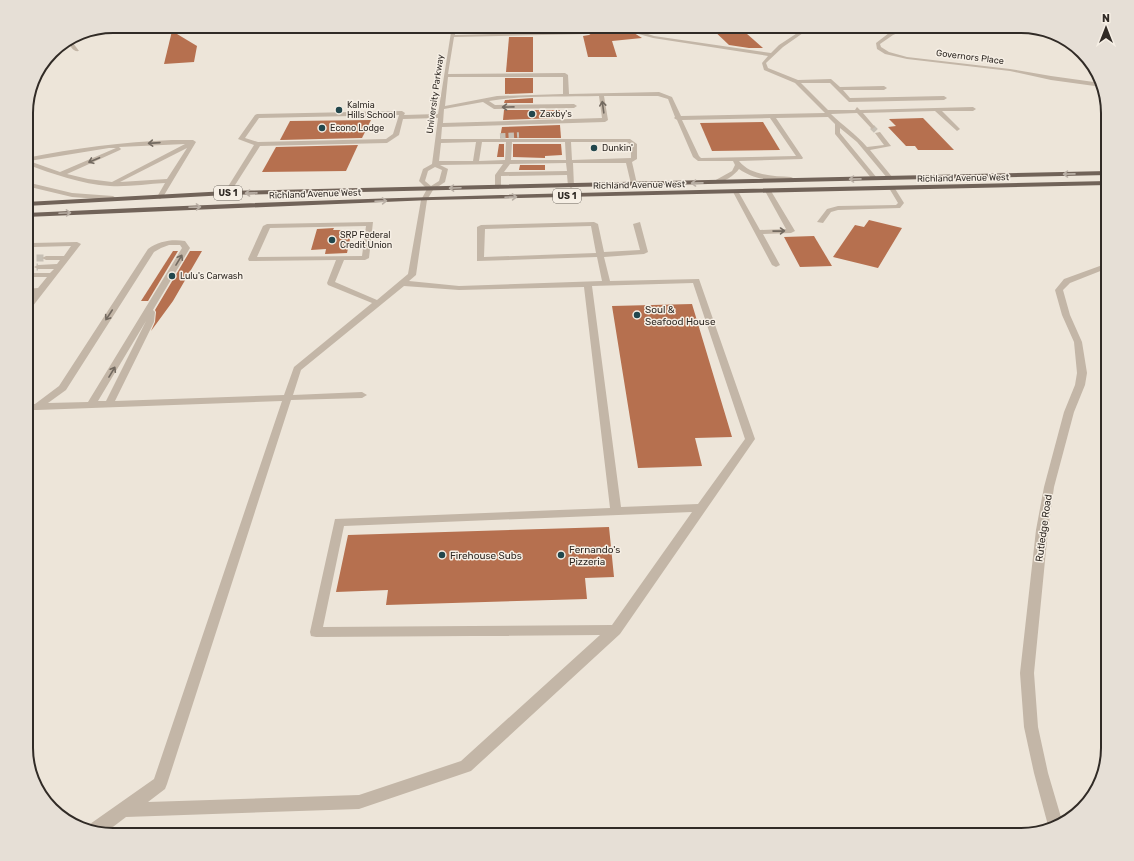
<svg xmlns="http://www.w3.org/2000/svg" width="1134" height="861" font-family="Rubik,sans-serif">
	<style>
		.building { fill: #b6704f }
		.lines { fill: none; stroke-linecap: round; stroke-linejoin: round }
		.minor-tunnel-far1 { stroke: #c7c0b5; stroke-width: 5.5; stroke-dasharray: 5.5 3; stroke-linecap: butt }
		.minor-tunnel { stroke: #c7c0b5; stroke-width: 7; stroke-dasharray: 7 3.5; stroke-linecap: butt }
		.minor { fill: #c3b6a7; fill-rule: evenodd }
		.major { fill: #716359; fill-rule: evenodd }
		.oneway { stroke: #736a60 }
		.oneway2 { stroke: #bab0a6 }
		.poi-dot { fill: #22474d; stroke: #f6efe5; stroke-width: 1.5 }
		.labels { text-anchor: middle; stroke-width: 3; stroke-linejoin: round; paint-order: stroke }
		.far-street-label { font-size: 9px; fill: #312b26; stroke: #f6efe5 }
		.far-poi-label { font-size: 9px; fill: #312b26; stroke: #f6efe5; text-anchor: start }
		.shield { fill: #f6efe5; stroke: #6c665f; stroke-width: 1 }
		.shield-label { font-size: 9px; font-weight: bold; fill: #312b26 }
		.poi-label { font-size: 10px; fill: #312b26; stroke: #f6efe5; text-anchor: start }
		.street-label { font-size: 10px; fill: #312b26; stroke: #f6efe5 }
		.rim { fill: none; stroke: #312b26; stroke-width: 2 }
	</style>
	<rect width="100%" height="100%" fill="#ede5d9"/>
	<g class="building">
		<path d="M602,26h33l-2,3 1,4 8,5 -30,3 5,16h-29l-5,-21 6,-1z"/>
		<path d="M709,26h29l25,22h-14l-20,-3z"/>
		<path d="M172,31l25,15 -3,16 -30,2z"/>
		<path d="M509,37h24v35h-27z"/>
		<path d="M505,78h28v15l-28,1z"/>
		<path d="M533,98v5h-29l1,-3z"/>
		<path d="M504,110h56v8l-57,2z"/>
		<path d="M923,118l31,32h-36l-3,-4h-9l-18,-19 8,-1 -7,-7z"/>
		<path d="M371,120l-9,18 -82,2 10,-19z"/>
		<path d="M763,122l17,28 -68,1 -12,-28z"/>
		<path d="M560,125l1,13h-61l2,-11z"/>
		<path d="M499,144h5v13h-7z"/>
		<path d="M513,144h48l1,11 -17,1v2l-32,-1z"/>
		<path d="M358,145l-12,26 -84,1 14,-25z"/>
		<path d="M520,165h25v5h-26z"/>
		<path d="M869,220l33,8 -24,40 -45,-11 22,-32 9,2z"/>
		<path d="M334,228l-1,2h19l-5,23 -22,1 1,-5 -15,1 6,-21z"/>
		<path d="M814,236l18,30 -32,1 -16,-30z"/>
		<path d="M173,251h5l-30,50h-7z"/>
		<path d="M190,251h12l-29,50 -22,30 4,-9 1,-10 -1,-2z"/>
		<path d="M692,304l40,133 -37,1 7,28 -64,2 -26,-162z"/>
		<path d="M609,527l5,50 -29,1 2,21 -201,6 2,-15 -52,2 12,-57z"/>
	</g>
	<g class="lines">
		<g class="minor-tunnel-far1">
			<path d="M872,127l6,6"/>
			<path d="M500,136l19,-1"/>
		</g>
		<g class="minor-tunnel">
			<path d="M26,258h20"/>
			<path d="M26,267h12"/>
		</g>
		<g class="minor">
			<path d="M120,26h11l-51,8 -7,9 6,8c-6,1 -8,-4 -10,-8l11,-10z"/>
			<path d="M452,26h4l-1,9 107,-3 -1,-6h4l2,6h20l9,-6h5l-13,8 -134,3 -6,37 117,-1 3,2 1,19 90,-2 13,5 9,19 144,-3 -30,-30 -31,-13 -2,-7 6,-7 -115,-18 -18,-5 -1,-4 3,-3h5l-4,3 1,2 15,5 117,17 8,-8 29,-19h5l-30,21 -17,16 2,5 30,12 33,-1 9,8 44,-1 3,2 -3,2h-41l7,8 94,-2 3,2 -3,2 -95,2 -19,-19h-29l27,27h27l2,-3 3,3 113,-3 3,2 -3,2h-31l18,18 -3,2 -22,-20 -72,2 12,14 -3,2 -15,-16 -26,1c11,11 25,20 36,33l17,-2 -9,-12 5,-1 11,14 -21,4 23,28 -3,2 -2,-1 -31,-37 -17,-14v5l37,45 -5,1 -37,-45v-10l-7,-7 -52,1 27,40 -1,1 -63,2c12,15 35,15 52,16l2,1v2c-16,3 -41,-1 -54,-11 -4,6 -17,15 -25,14v-2l18,-10 3,-6 -2,-4h-35l-5,-4 -16,-37 -3,-2 1,-1 -7,-18 -10,-3h-54l4,24 -3,2 -163,5 -1,12h189l7,5v15l-5,3 5,22 -3,2 -3,-2 -5,-21h-53l1,23 -3,2 -3,-2 -1,-11 -66,1v11l-3,2 -3,-2v-12l8,-11 -63,1 8,4 -3,13 -12,8 -6,10 -11,75 -7,6 50,5 143,-5 -5,-24 -120,4v-34l4,-2 113,-3 4,2 6,28 36,-2 -7,-26 7,-2 8,30 -4,2 -40,3 6,24 89,-2 56,160 -135,195 -149,137 -112,38 -233,8 -21,16 -16,-6 1,-3 64,-45 128,-378 -245,9h-11v-6h9l24,-18 89,-137c11,-8 24,-10 37,-8l5,7 -37,62 2,2 -1,10 -39,79 169,-6 10,-28 78,-64 -44,-18 -1,-2 9,-23 -87,1 -1,-2 15,-33 4,-2 106,-2 -4,36 -4,2h-21l-9,22 42,18 31,-26 13,-74 6,-11 -8,-8 4,-12 9,-5 6,-46 -35,1 -4,16 -12,8 -127,3 -30,47 -3,2 -3,-2 30,-48 -16,-6 17,-24 2,-1 145,-3 3,2 -1,2 34,-1zM448,77h115v17l-66,2 -52,10zM599,96l3,22 -159,5 1,-14 39,-7 11,7 80,-1 3,-2 -3,-2 -79,1 -6,-4c36,-6 73,-4 110,-5zM399,115l-6,19 -7,5 -128,3 -13,-4 14,-20zM770,118l26,38 -95,2 -2,-2 -17,-36zM476,142l-3,19h-34l2,-18zM482,142h24l-1,18 -26,1zM512,142h53l1,18h-55zM571,142h56l4,3v13l-59,2zM566,163l1,8 -63,1 6,-8zM435,167l7,3 -3,11 -8,5 -6,-5 3,-10zM366,226l-4,30 -105,1 13,-29zM591,226l5,27 -112,4 1,-28zM169,245h11l2,3 -94,154 -40,1 18,-13 88,-138 7,-4zM693,283l52,156 -47,65 -77,3 -29,-221zM404,286l55,4 125,-3 26,221 -275,11 -25,113 1,4 5,1 284,-2 -139,126 -102,34 -211,7 17,-13 2,-5 124,-384 71,-2 5,-3 -5,-3 -69,3 8,-25zM146,321l-40,80h-8zM692,512l-80,113 -289,2 21,-101z"/>
			<path d="M907,26h6l-20,9 -13,9 1,3 8,5 18,5 103,12 41,7 50,7 1,4 -51,-7 -41,-9 -103,-12 -22,-5 -8,-5 -1,-6 13,-10z"/>
			<path d="M989,26l44,4 8,3 -50,-6z"/>
			<path d="M172,140h21l3,2 -33,55 -3,2 -3,-2 8,-14c-18,1 -37,4 -55,3 -29,-2 -57,-12 -84,-22v-6c49,-10 97,-16 146,-18zM185,144l-73,38 -24,-3 -21,-5 53,-24 1,-1 -2,-2zM109,148h7l-56,24 -31,-11zM187,148l-20,31 -47,3z"/>
			<path d="M1102,171l6,3v5l-9,-6z"/>
			<path d="M26,182l46,11 41,3 3,2 -3,2 -41,-3 -46,-11z"/>
			<path d="M892,186l2,1 10,16 -4,5 -62,2 -7,2 -8,11 -6,-1 10,-13 11,-3 58,-1 2,-2 -9,-15z"/>
			<path d="M768,189l3,2 24,40 -4,2 -28,1 17,31 -4,2 -4,-2 -39,-73 5,-1 22,39 26,-1 -21,-38z"/>
			<path d="M77,242l4,2 -52,67h-3v-8l8,-10h-8v-4l12,-1 9,-11h-19v-4h22l4,-4h-16l-4,-2 4,-2 19,-1 3,-4h-14l-4,-2 4,-2h18l7,-10 -37,1 -8,6v-6l6,-4z"/>
			<path d="M1108,263v5l-38,15 -7,7 7,25 12,27 5,31 -2,12 -11,27 -20,75 -6,43 -14,143 4,54 10,46 15,51 -3,2 -11,3 -15,-56 -10,-46 -4,-54 16,-143 8,-43 20,-75 11,-27 2,-12 -3,-31 -12,-27 -7,-25 9,-11z"/>
			<path d="M26,367l5,3 -2,3 -3,1z"/>
		</g>
		<g class="major">
			<path d="M1108,171v4l-881,20 -201,11v-4l201,-11z"/>
			<path d="M1108,181v4l-677,15 -405,17v-4c361,-18 721,-24 1082,-32z"/>
		</g>
	</g>
	<defs><path id="oneway-shaft" d="M-6 0H5M1.5-3L5.5 0L1.5 3" fill="none" stroke-width="1.6" stroke-linecap="round" stroke-linejoin="round"/></defs>
	<g class="oneway">
		<use href="#oneway-shaft" transform="translate(508 107) rotate(179)"/>
		<use href="#oneway-shaft" transform="translate(603 107) rotate(-98)"/>
		<use href="#oneway-shaft" transform="translate(154 143) rotate(176)"/>
		<use href="#oneway-shaft" transform="translate(94 160) rotate(157)"/>
		<use href="#oneway-shaft" transform="translate(779 231) rotate(-1)"/>
		<use href="#oneway-shaft" transform="translate(179 260) rotate(-59)"/>
		<use href="#oneway-shaft" transform="translate(109 315) rotate(123)"/>
		<use href="#oneway-shaft" transform="translate(112 372) rotate(-59)"/>
	</g>
	<g class="oneway2">
		<use href="#oneway-shaft" transform="translate(1069 174) rotate(179)"/>
		<use href="#oneway-shaft" transform="translate(855 179) rotate(179)"/>
		<use href="#oneway-shaft" transform="translate(697 183) rotate(179)"/>
		<use href="#oneway-shaft" transform="translate(455 188) rotate(178)"/>
		<use href="#oneway-shaft" transform="translate(251 193) rotate(179)"/>
		<use href="#oneway-shaft" transform="translate(511 197) rotate(-2)"/>
		<use href="#oneway-shaft" transform="translate(381 201) rotate(-2)"/>
		<use href="#oneway-shaft" transform="translate(195 207) rotate(-2)"/>
		<use href="#oneway-shaft" transform="translate(65 213) rotate(-3)"/>
	</g>
	<g class="poi-dot">
		<circle cx="339" cy="110" r="4"/>
		<circle cx="532" cy="114" r="4"/>
		<circle cx="322" cy="128" r="4"/>
		<circle cx="594" cy="148" r="4"/>
		<circle cx="332" cy="240" r="4"/>
		<circle cx="172" cy="276" r="4"/>
		<circle cx="637" cy="315" r="4"/>
		<circle cx="442" cy="555" r="4"/>
		<circle cx="561" cy="555" r="4"/>
	</g>
	<g class="labels">
		<g class="far-street-label">
			<text transform="translate(970 57) rotate(7)" y="3">Governors Place</text>
			<text transform="translate(435 94) rotate(-82)" y="3">University Parkway</text>
			<text transform="translate(963 178) rotate(-1)" y="3">Richland Avenue West</text>
			<text transform="translate(639 185) rotate(-1)" y="3">Richland Avenue West</text>
			<text transform="translate(315 194) rotate(-2)" y="3">Richland Avenue West</text>
		</g>
		<g class="far-poi-label">
			<text x="347" y="108">Kalmia<tspan x="347" dy="10">Hills School</tspan></text>
			<text x="540" y="117">Zaxby's</text>
			<text x="330" y="131">Econo Lodge</text>
			<text x="602" y="151">Dunkin'</text>
			<text x="340" y="238">SRP Federal<tspan x="340" dy="10">Credit Union</tspan></text>
			<text x="180" y="279">Lulu's Carwash</text>
		</g>
		<g class="shield">
			<rect x="214" y="186" width="28" height="14" rx="3"/>
			<rect x="553" y="189" width="28" height="14" rx="3"/>
		</g>
		<g class="shield-label">
			<text x="228" y="196">US 1</text>
			<text x="567" y="199">US 1</text>
		</g>
		<g class="poi-label">
			<text x="645" y="313">Soul &amp;<tspan x="645" dy="12">Seafood House</tspan></text>
			<text x="569" y="553">Fernando's<tspan x="569" dy="12">Pizzeria</tspan></text>
			<text x="450" y="559">Firehouse Subs</text>
		</g>
		<g class="street-label">
			<text transform="translate(1043 528) rotate(-82)" y="4">Rutledge Road</text>
		</g>
	</g>
	<path d="M0 0H1134V861H0ZM113 33H1021A80 80 0 0 1 1101 113V748A80 80 0 0 1 1021 828H113A80 80 0 0 1 33 748V113A80 80 0 0 1 113 33Z" fill="#e6dfd6" fill-rule="evenodd"/>
	<path class="rim" d="M113 33H1021A80 80 0 0 1 1101 113V748A80 80 0 0 1 1021 828H113A80 80 0 0 1 33 748V113A80 80 0 0 1 113 33Z"/>
	<g transform="translate(1106 28)" stroke="#f6efe5" stroke-width="3" paint-order="stroke">
	<path d="M0-3L7 15L0 10L-7 15Z" fill="#312b26"/>
	<text y="-6" font-size="11" font-weight="bold" text-anchor="middle" fill="#312b26">N</text>
	</g>
</svg>
